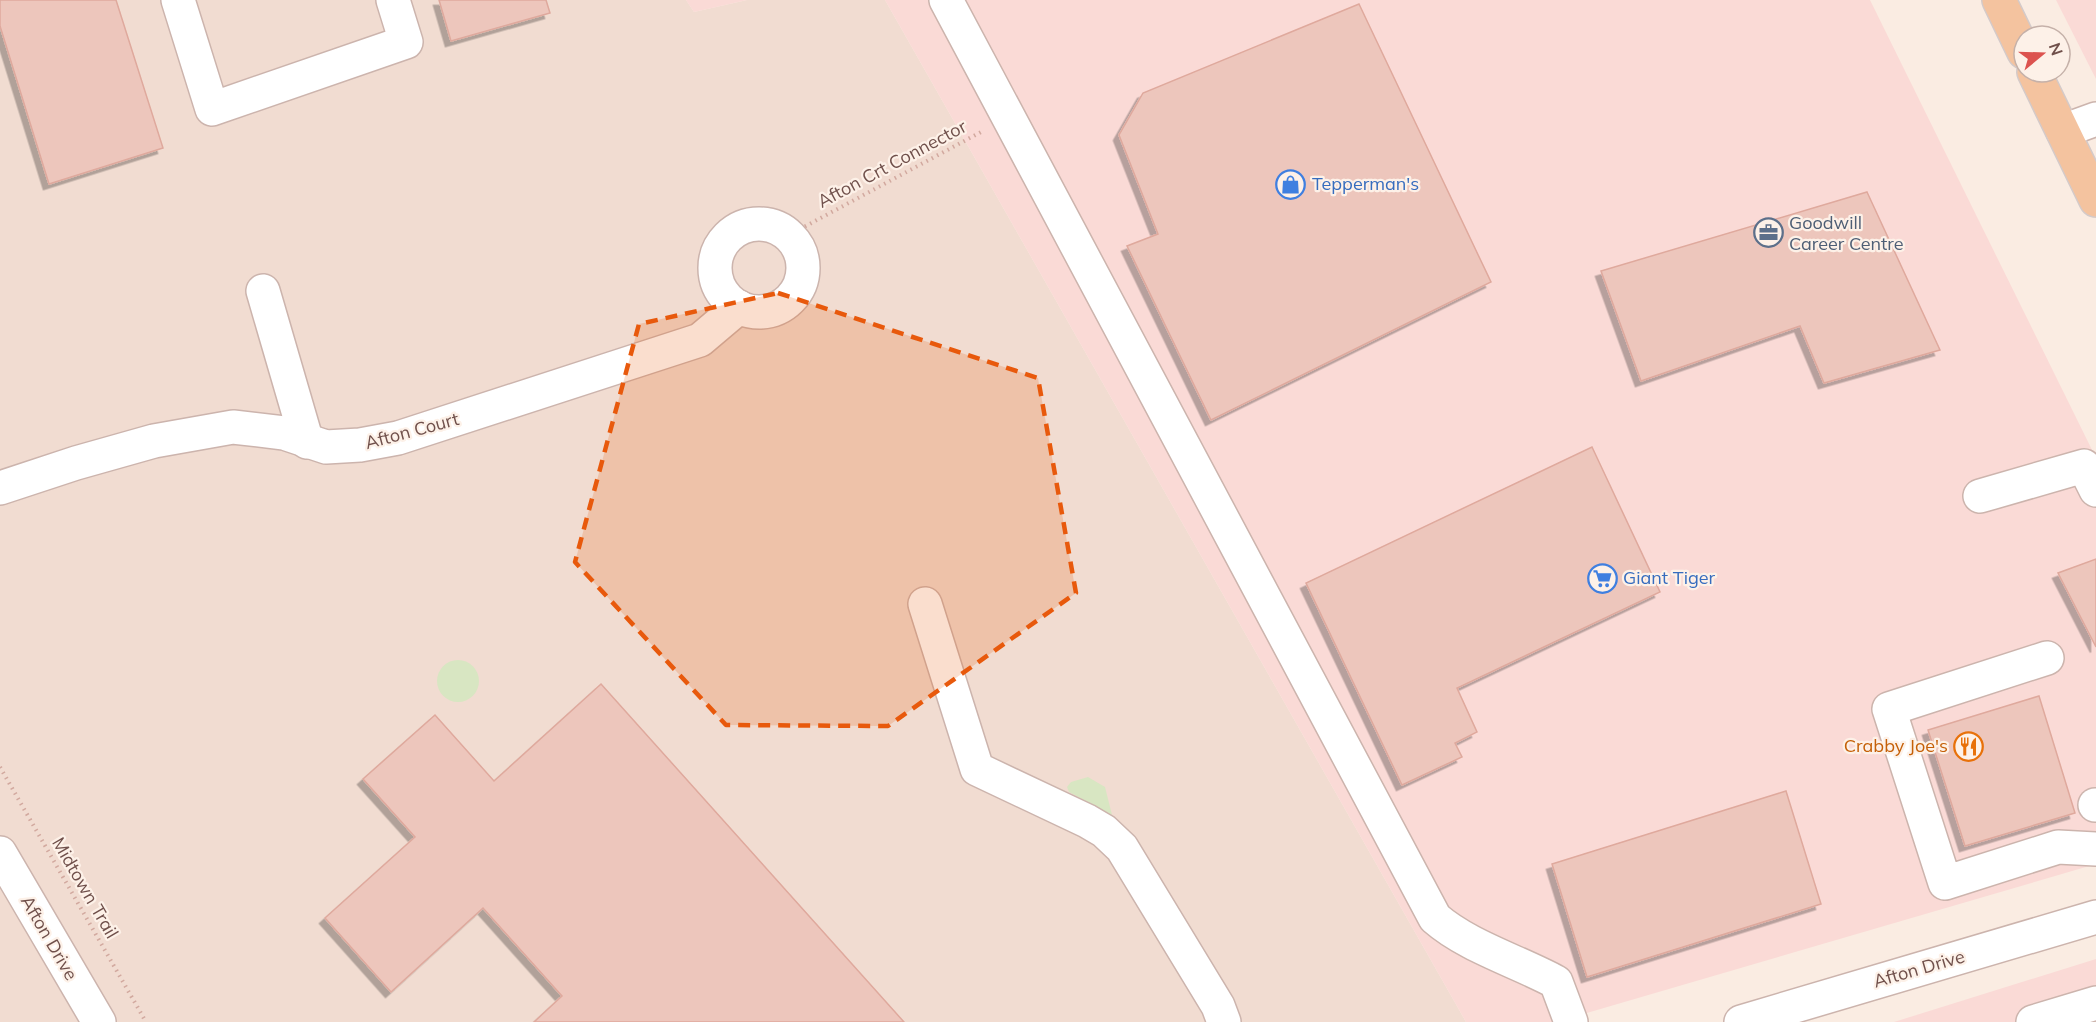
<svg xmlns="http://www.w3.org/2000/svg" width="2096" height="1022" font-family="Mulish,sans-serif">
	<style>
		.residential { fill: #f1dcd1 }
		.commercial { fill: #fadad6 }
		.green { fill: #d8e6c2 }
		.building { fill: #edc6bc; stroke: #dfa99d; stroke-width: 1.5; filter: url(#shadow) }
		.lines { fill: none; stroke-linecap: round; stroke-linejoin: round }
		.minor-casing { stroke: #ccb4ad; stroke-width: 36 }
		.major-casing { stroke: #d4cac9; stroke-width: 36 }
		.path { stroke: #d2a99f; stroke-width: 4; stroke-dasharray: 1.5 4.5; stroke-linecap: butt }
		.minor { stroke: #fff; stroke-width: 33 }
		.major { stroke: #f4c39f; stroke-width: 33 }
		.marked { fill: #e8590c; fill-opacity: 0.2; stroke: #e8590c; stroke-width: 4.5; stroke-dasharray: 12 8; stroke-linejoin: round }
		.labels { text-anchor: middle; stroke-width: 4.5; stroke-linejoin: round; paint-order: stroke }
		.street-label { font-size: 18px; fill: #70504b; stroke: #fdf1e8 }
		.shop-label { font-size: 18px; fill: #366cbe; stroke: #fdf1e8; text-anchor: start }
		.service-label { font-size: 18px; fill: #4e5e75; stroke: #fdf1e8; text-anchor: start }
		.food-label { font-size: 18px; fill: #c56008; stroke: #fdf1e8; text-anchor: end }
	</style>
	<defs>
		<filter id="shadow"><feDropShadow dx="-5.5" dy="5.5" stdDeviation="0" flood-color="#0004"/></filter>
	</defs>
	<rect width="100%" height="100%" fill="#faece2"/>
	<path class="residential" d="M0,0h686l8,12 53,-12h138l581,1022h-1466z"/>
	<g class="commercial">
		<path d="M686,0h61l-53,12z"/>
		<path d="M885,0h985l226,458v406l-540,158h-90z"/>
		<path d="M2056,0h40v79z"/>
		<path d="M2096,959v63h-202z"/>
	</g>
	<g class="green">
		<circle cx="458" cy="681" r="21"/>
		<path d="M1088,777l17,10 7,28 -43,-23 -2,-5 4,-5z"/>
	</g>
	<g class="building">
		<path d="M0,0h116l47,148 -114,36 -49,-158z"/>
		<path d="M439,0h107l4,13 -99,28z"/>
		<path d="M1359,4l132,278 -280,138 -84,-174 31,-12 -39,-99 24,-42z"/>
		<path d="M1867,192l73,158 -116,33 -24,-57 -159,55 -40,-110z"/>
		<path d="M1592,447l68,145 -203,96 20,44 -22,11 7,14 -60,28 -96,-202z"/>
		<path d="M2096,559v88l-38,-74z"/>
		<path d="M601,684l303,338h-370l28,-26 -79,-88 -92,84 -66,-74 90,-81 -52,-58 72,-64 59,66z"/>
		<path d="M2039,696l36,117 -110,33 -37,-116z"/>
		<path d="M1786,791l35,113 -234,73 -35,-113z"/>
	</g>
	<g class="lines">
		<defs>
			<g id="minor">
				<path d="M178,0l34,109 194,-67 -13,-42"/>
				<path d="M946,0l489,918c32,28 82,43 121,64l15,40"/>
				<path d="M2063,131l33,-12"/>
				<circle cx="759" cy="268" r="44"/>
				<path d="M263,291l44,151"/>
				<path d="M0,488l76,-25 78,-22 79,-14 51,6 42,14 34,-2 38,-7 302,-98 39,-33"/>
				<path d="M1980,496l104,-30 12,24"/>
				<path d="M925,604l52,165 110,52 17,10 18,17 96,158 6,16"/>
				<path d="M2047,658l-158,51 56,174 113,-36 38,2"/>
				<path d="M2095,805h1"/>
				<path d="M0,853l99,169"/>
				<path d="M1741,1022l355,-105"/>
				<path d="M2033,1022l63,-19"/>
			</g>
			<g id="major">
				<path d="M1999,0l25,52"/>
				<path d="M2034,72l62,128"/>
			</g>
		</defs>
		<use href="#minor" class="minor-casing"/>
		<use href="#major" class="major-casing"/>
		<g class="path">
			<path d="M789,235l192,-103"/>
			<path d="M0,767l146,255"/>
		</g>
		<use href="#minor" class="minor"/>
		<use href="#major" class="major"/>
	</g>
	<path class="marked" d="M778,293l260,85 38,215 -188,133 -162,-1 -151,-163 64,-238z"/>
	<defs>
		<symbol id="shop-ring" viewBox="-11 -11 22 22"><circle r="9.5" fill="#fdf1e8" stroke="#3f7fe0" stroke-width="1.5"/><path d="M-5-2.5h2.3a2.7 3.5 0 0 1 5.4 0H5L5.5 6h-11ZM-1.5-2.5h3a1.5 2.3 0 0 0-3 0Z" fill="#3f7fe0"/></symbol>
		<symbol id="office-ring" viewBox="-11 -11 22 22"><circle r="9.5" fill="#fdf1e8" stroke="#5c6f8a" stroke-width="1.5"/><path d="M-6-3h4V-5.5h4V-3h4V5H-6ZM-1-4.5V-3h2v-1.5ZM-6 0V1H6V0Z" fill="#5c6f8a"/></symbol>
		<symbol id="supermarket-ring" viewBox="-11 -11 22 22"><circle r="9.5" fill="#fdf1e8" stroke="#3f7fe0" stroke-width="1.5"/><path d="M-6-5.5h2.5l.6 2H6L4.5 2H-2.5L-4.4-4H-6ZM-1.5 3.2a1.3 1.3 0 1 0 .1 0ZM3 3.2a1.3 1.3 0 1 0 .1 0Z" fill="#3f7fe0"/></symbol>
		<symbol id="restaurant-ring" viewBox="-11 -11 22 22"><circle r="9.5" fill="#fdf1e8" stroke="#e8710a" stroke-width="1.5"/><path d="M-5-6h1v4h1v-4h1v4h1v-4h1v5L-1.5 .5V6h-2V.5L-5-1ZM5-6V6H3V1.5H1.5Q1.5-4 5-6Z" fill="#e8710a"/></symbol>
	</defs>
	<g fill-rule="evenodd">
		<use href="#shop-ring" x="1274" y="168" width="33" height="33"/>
		<use href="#office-ring" x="1752" y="216" width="33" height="33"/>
		<use href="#supermarket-ring" x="1586" y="562" width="33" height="33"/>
		<use href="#restaurant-ring" x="1952" y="730" width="33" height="33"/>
	</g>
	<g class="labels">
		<g class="street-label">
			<text transform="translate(892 164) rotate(-28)" y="6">Afton Crt Connector</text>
			<text transform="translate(412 431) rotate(-15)" y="6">Afton Court</text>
			<text transform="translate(85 888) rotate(60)" y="6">Midtown Trail</text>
			<text transform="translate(49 938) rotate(60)" y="6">Afton Drive</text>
			<text transform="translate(1919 969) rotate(-16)" y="6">Afton Drive</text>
		</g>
		<g class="shop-label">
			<text x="1312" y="190">Tepperman's</text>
			<text x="1623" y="584">Giant Tiger</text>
		</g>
		<g class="service-label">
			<text x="1789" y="229">Goodwill<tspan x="1789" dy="21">Career Centre</tspan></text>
		</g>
		<g class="food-label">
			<text x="1948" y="752">Crabby Joe's</text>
		</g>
	</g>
	<g transform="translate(2042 54) rotate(71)"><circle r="28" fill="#fdf1e8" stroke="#c5b1a9" stroke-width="1.5"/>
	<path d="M0-4.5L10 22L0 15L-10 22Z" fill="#dc534f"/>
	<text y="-9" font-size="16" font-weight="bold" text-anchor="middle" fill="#70504b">N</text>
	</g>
</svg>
